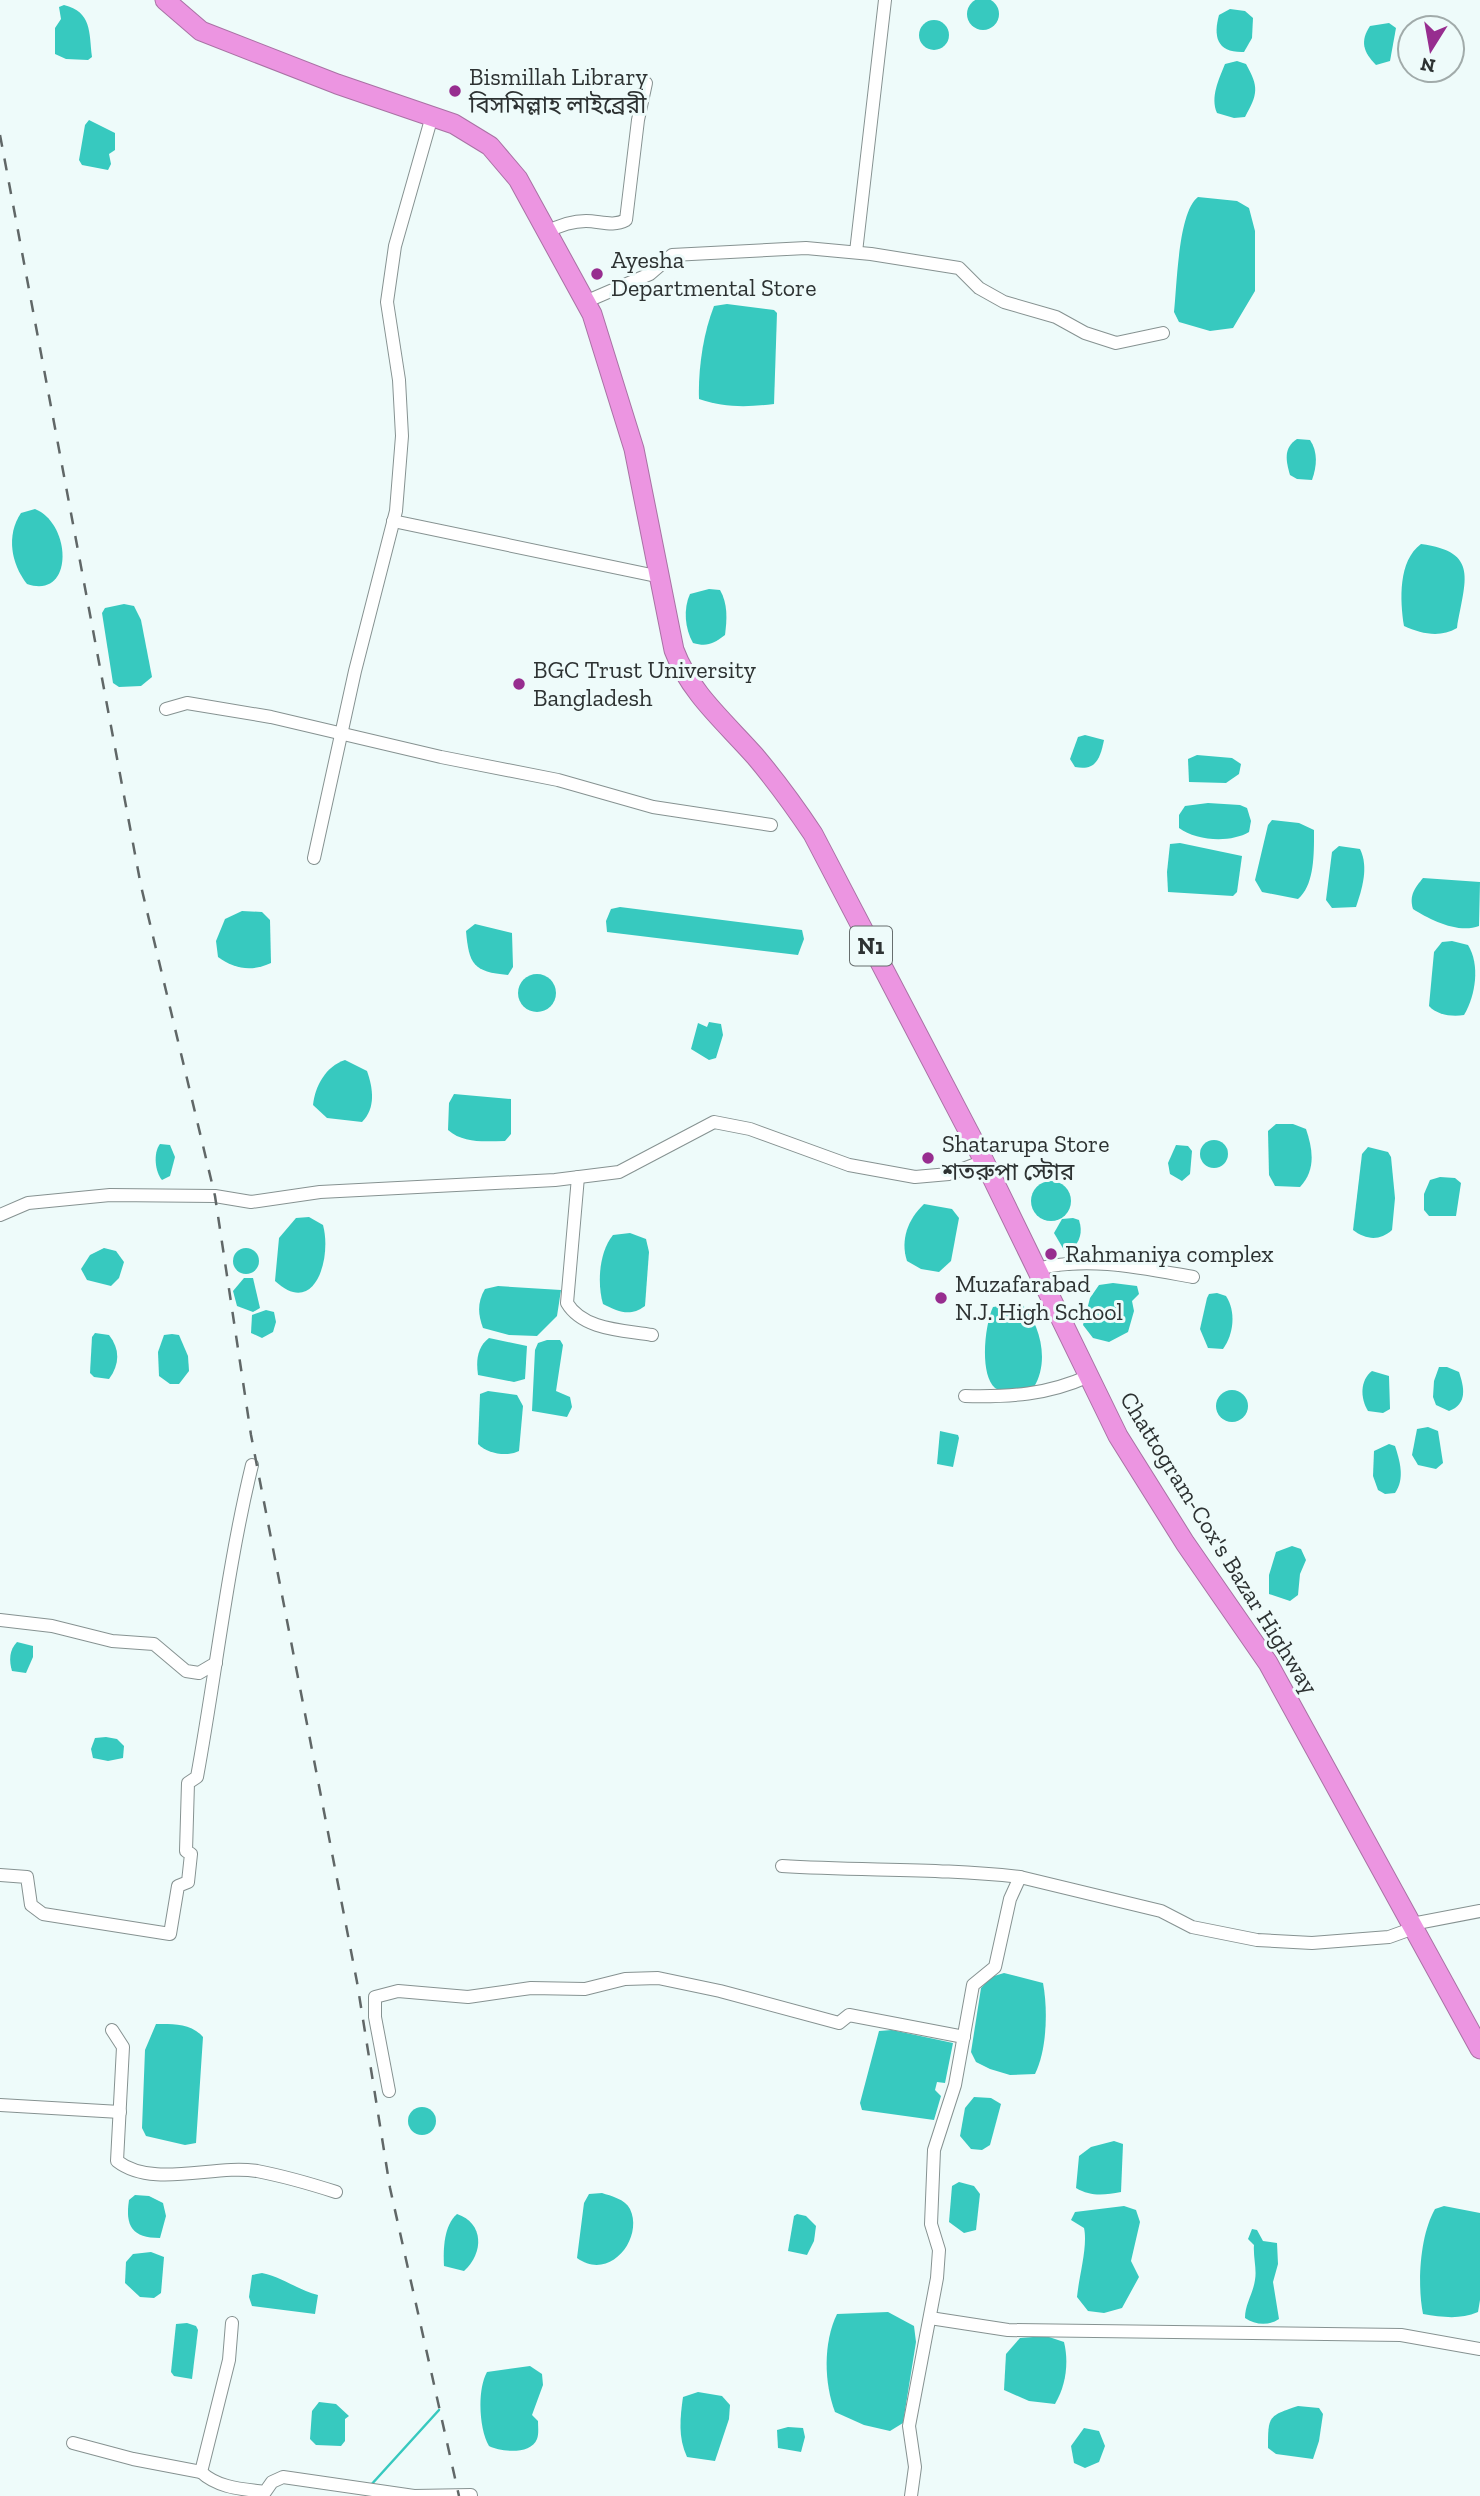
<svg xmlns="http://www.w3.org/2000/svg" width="1480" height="2496" font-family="'Zilla Slab','Noto Sans Bengali',serif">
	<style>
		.water { fill: #37c9bf }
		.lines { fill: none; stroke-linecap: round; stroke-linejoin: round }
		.stream { stroke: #37c9bf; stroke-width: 2.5 }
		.minor-casing { stroke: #869291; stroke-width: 14 }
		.highway-casing { stroke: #a972a4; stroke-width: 21 }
		.minor { stroke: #fff; stroke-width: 12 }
		.highway { stroke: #ec95e1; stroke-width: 19 }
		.rail { stroke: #606767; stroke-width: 2.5; stroke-dasharray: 12 12; stroke-linecap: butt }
		.poi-dot { fill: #972d8f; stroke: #eefbfa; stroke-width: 2.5 }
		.labels { text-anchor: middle; stroke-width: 6; stroke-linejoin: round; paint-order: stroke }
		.shield { fill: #eefbfa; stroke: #676e6e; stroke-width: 2 }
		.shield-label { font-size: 23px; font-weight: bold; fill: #2d3232 }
		.poi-label { font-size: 24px; fill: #2d3232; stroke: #eefbfa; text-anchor: start }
		.street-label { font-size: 24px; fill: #2d3232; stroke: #eefbfa }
	</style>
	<rect width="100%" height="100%" fill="#eefbfa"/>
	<g class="water">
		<circle cx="983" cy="14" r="16"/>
		<path d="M64,5c28,7 25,27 28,52l-4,3 -22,-1 -11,-5v-26l6,-9 -2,-12z"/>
		<path d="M1230,9l15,2 8,7 -1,20 -8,14c-27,1 -31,-15 -25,-37z"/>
		<circle cx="934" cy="35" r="15"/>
		<path d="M1389,23l7,5 -6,33 -14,4c-13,-13 -16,-24 -6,-39z"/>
		<path d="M1237,61l9,3c13,23 12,30 -1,53l-11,1 -17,-5c-7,-16 2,-34 8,-49z"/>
		<path d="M89,120l26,13v17l-6,4 2,10 -3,6 -26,-5 -3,-5 6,-35z"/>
		<path d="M1198,197l39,4 12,7 6,23v60l-22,37 -23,3 -31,-9 -5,-10c3,-26 4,-100 24,-115z"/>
		<path d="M727,304l47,6 3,3 -3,91c-25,3 -50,4 -75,-5 -1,-29 4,-65 15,-93z"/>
		<path d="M1297,439l13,1c8,12 7,26 2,40l-15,-1 -7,-4c-4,-14 -7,-27 7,-36z"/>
		<path d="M35,509c37,15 39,91 -8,75 -16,-20 -21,-49 -6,-71z"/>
		<path d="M1421,544c59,8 44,36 36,84 -17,10 -35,6 -53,-2 -4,-26 -6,-65 17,-82z"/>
		<path d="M709,589l11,1c8,14 7,29 5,45 -12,9 -18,12 -32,8 -8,-14 -10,-34 -3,-49z"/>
		<path d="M124,604l10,2 7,14 11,57 -11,9 -22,1 -6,-4 -11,-70 3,-5z"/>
		<path d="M1085,735l19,5c-4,19 -8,31 -29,27l-5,-8 8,-22z"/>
		<path d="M1197,755l35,3 9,6 -2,10 -13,9 -37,-1 -1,-23z"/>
		<path d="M1208,803l32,2 7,3 4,13 -2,11c-18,11 -53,9 -70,-4v-13l6,-9z"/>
		<path d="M1272,820l27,3 15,7c0,22 1,55 -16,69l-36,-7 -7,-12 13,-55z"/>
		<path d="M1180,843l62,13 -5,36 -4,4 -65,-4 -1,-20 3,-28z"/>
		<path d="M1339,846l21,3c9,18 2,40 -4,58l-24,1 -6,-8 6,-48z"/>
		<path d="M1423,878l57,4 -1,44c-20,8 -49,-6 -66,-17 -4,-14 2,-21 10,-31z"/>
		<path d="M620,907l182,23 2,9 -6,16 -191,-23 -1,-11 5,-12z"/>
		<path d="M242,911l20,1 8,8 1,43c-19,9 -37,6 -53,-6l-2,-16 9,-22z"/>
		<path d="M475,924l37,9 1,34 -5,8c-35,-3 -39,-11 -42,-44z"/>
		<path d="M1452,941l16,4c12,19 8,50 -4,70 -12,2 -27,0 -35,-9l5,-54 8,-10z"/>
		<circle cx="537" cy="993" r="19"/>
		<path d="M709,1022l12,2 2,11 -7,23 -7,2 -18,-11 7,-26 9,4z"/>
		<path d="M345,1060l22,11c6,17 9,37 -5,51l-35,-4 -14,-13c2,-19 13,-39 32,-45z"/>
		<path d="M454,1094l57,5v35l-6,7c-20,0 -41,3 -57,-11l1,-27z"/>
		<path d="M1276,1124h17l13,5c7,21 10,41 -6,58l-25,-1 -6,-11 -1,-44z"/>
		<circle cx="1214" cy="1154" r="14"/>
		<path d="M160,1144l10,1 5,12 -5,19 -8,4c-7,-8 -9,-27 -2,-36z"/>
		<path d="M1176,1145l12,1 4,5 -2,23 -8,7 -12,-7 -2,-11z"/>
		<path d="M1368,1147l20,5 3,5 4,41 -3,32c-12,11 -26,10 -39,0l9,-76z"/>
		<path d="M1440,1177l15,1 6,5 -5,33h-27l-5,-6v-16l6,-14z"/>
		<circle cx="1051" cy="1201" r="20"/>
		<path d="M924,1204l28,5 7,9 -8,43 -12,11 -18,-3 -14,-8c-7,-21 1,-42 17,-57z"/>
		<path d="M309,1217l14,8c9,33 -8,93 -48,56l4,-43 17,-20z"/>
		<path d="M1073,1218l6,2c4,12 1,22 -8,30h-7l-10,-17 8,-14z"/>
		<path d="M630,1233l16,6 3,13 -4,54c-15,11 -26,6 -42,-2 -6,-21 -4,-52 10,-69z"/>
		<circle cx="246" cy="1261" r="13"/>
		<path d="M104,1248l12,3 8,11 -5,16 -8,8 -24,-6 -6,-11 9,-14z"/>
		<path d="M244,1278h9l7,30 -7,4 -16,-6 -4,-15z"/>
		<path d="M1113,1283l24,3 2,8 -7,7 2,10 -6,21 -19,10 -16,-4 -10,-13 7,-27 9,-13z"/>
		<path d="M498,1286l63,4 -4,26 -20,20 -28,-1 -26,-7c-5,-13 -6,-26 2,-39z"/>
		<path d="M1217,1293l9,3c10,15 8,38 -3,53l-15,-1 -8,-19 7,-31 2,-4z"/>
		<path d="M1021,1303c19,20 29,58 13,84 -10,2 -29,8 -39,1 -16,-14 -10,-64 -2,-81z"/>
		<path d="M266,1310l8,2 2,10 -3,10 -11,6 -11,-5 1,-18z"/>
		<path d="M95,1333l14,2c11,14 11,29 0,44l-15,-2 -4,-4 2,-36z"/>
		<path d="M172,1334l7,1 9,21 1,15 -10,13h-9l-11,-8 -1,-24 6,-17z"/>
		<path d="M489,1338l38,8 -2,33 -11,3 -36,-7c-2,-14 -1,-28 11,-37z"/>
		<path d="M547,1340h13l3,5 -7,46 14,6 2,10 -5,10 -35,-6 3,-61 3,-7z"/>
		<path d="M1439,1367h8l12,5c5,15 9,32 -10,39l-13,-6 -3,-8 1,-16z"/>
		<path d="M1372,1371l17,5 1,33 -7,4 -15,-2c-8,-13 -8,-31 4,-40z"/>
		<circle cx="1232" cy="1406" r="16"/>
		<path d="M488,1391l29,4 6,11 -4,45c-11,6 -32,3 -41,-7l2,-50z"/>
		<path d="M1428,1427l10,4 5,32 -7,6 -18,-4 -6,-10 5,-26z"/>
		<path d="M940,1431l18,4 1,3 -6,29 -16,-3z"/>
		<path d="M1389,1444l6,2c5,15 10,33 0,47l-10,1 -7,-4 -5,-14 1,-25z"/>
		<path d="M1292,1546l9,3 5,11 -6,14 -2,21 -8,6 -21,-7v-19l7,-23z"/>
		<path d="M17,1642l16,4v11l-7,16 -14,-2c-3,-10 -3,-21 5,-29z"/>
		<path d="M106,1737l11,2 7,7 -1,12 -15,3 -15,-3 -2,-9 4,-11z"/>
		<path d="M1004,1973l39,10c5,26 4,67 -8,91l-25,1 -20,-6 -14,-7 -5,-10 10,-64 10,-11z"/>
		<path d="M156,2024c17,0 35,-1 47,13l-7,106 -11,2 -39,-9 -4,-8 3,-78z"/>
		<path d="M892,2030l61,13 -8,40 -8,-1 -2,8 6,6 -7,24 -72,-10 -2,-7 19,-72z"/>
		<path d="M974,2097l17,1 10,6 -11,41 -8,5 -11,-1 -11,-13 5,-28z"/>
		<circle cx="422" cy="2121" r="14"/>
		<path d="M1114,2141l9,3 -2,48c-16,3 -30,5 -45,-4l3,-32 12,-9z"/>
		<path d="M959,2182l15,4 6,8 -4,36 -12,3 -15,-11 3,-36z"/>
		<path d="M602,2193c9,3 23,6 28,16 14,29 -20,73 -53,49l7,-55 5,-9z"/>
		<path d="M135,2195l14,1 14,7 3,13 -6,22c-28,0 -35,-12 -31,-38z"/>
		<path d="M1124,2206l12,4 4,12 -9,39 8,16 -17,31 -18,5 -16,-2 -11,-14c2,-21 11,-51 7,-69l-13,-8 4,-8z"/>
		<path d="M1444,2206l36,7v87l-2,12c-19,8 -36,5 -55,2 -6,-30 -3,-79 12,-105z"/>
		<path d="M457,2214c27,9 27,39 7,57l-20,-5c-1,-17 0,-41 13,-52z"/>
		<path d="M797,2214l9,2 10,10 -2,15 -7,14 -19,-4 6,-35z"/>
		<path d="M1252,2229l5,1 6,11 14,2 1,21 -5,18 6,37c-10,7 -24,6 -34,-1 0,-14 8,-24 10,-38 2,-11 -2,-23 -1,-35l-6,-6z"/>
		<path d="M151,2252l13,5 -3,36 -7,5 -14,-1 -15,-14 1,-21 7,-8z"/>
		<path d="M262,2273c21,4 35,17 56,22l-3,19 -63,-8 -3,-9 3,-22z"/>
		<path d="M888,2312l26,14 2,16 -13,81 -13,8 -26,-6 -29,-13c-11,-29 -12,-69 2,-98z"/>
		<path d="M187,2323l9,3 2,4 -6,49 -18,-3 -3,-4 5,-48z"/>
		<path d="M1046,2336l18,6c5,20 2,44 -9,62l-26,-3 -25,-11 2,-36 14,-16z"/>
		<path d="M530,2366l12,8 1,11 -11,30 6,6c0,5 1,13 -1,18 -6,16 -36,13 -48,7 -10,-17 -12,-56 -2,-74z"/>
		<path d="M698,2392l24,4 8,9 -1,14 -14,42 -28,-4c-9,-19 -7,-39 -4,-60z"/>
		<path d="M319,2402l17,2 13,12 -4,3v22l-4,5 -25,-1 -6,-6 2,-28z"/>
		<path d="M1298,2406l21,2 4,6 -4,27 -6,18 -37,-5 -8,-6c0,-32 0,-32 30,-42z"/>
		<path d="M788,2427l15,1 2,9 -4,15 -23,-4 -1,-18z"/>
		<path d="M1084,2428l15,3 6,15 -6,16 -14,6 -11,-5 -3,-17z"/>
	</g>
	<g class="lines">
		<path class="stream" d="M370,2486l69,-76"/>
		<defs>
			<g id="minor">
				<path d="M547,232c13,-7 24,-11 39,-11 14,0 27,6 40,-1l12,-100 8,-37"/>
				<path d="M856,252l29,-252"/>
				<path d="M585,302l65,-28 22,-19 134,-7 65,6 88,14 20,20 25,14 52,15 29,16 31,10 47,-10"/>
				<path d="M393,521l268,56"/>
				<path d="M166,709l21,-6 84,14 170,40 117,23 95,27 118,18"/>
				<path d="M314,858l41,-187 41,-160 6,-75 -3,-56 -12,-78 8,-56 37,-130"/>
				<path d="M578,1177l-11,126c16,27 56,27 85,32"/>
				<path d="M0,1215l28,-12 82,-8 105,1 36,6 69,-10 235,-12 64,-8 95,-50 36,7 99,36 66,12 34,-3 35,-13"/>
				<path d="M1037,1269c51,-13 105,-1 156,8"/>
				<path d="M965,1396c45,1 82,-1 124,-20"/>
				<path d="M0,1620l52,6 60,15 42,3 32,27 13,2 17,-10"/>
				<path d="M782,1866c80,5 159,2 238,11"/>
				<path d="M0,1875l27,2 4,28 12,9 127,20 8,-48 10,-4 3,-28 -5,-3 2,-68 9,-6c19,-104 30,-209 55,-312"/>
				<path d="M1412,1924l68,-13"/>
				<path d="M112,2030l11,17 -6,114c36,28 97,3 140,10 26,5 54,13 79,21"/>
				<path d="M389,2091l-14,-74v-20l23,-6 70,6 63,-9 54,1 40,-10 33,-1 62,13 119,32 10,-8 115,22"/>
				<path d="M0,2105l120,7"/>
				<path d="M930,2318l78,12 393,5 79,14"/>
				<path d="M232,2323l-3,37 -28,112c17,16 41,17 64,20l7,-10 11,-5 131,19 57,-1"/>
				<path d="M73,2443l60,16 68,13"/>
				<path d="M911,2496l4,-29 -6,-41 28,-148 2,-28 -8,-26 3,-74 21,-65 18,-100 22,-18 15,-68 10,-22 141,34 31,16 65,13 55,3 77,-6 25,-9"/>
			</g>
			<path id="highway" d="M165,0l36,31 136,53 117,40 36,22 28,33 74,135 42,135 40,201c16,43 51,72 81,106 21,25 40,51 58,78l171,327 134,275 67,107 83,120 212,386"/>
		</defs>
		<use href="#minor" class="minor-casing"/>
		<use href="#highway" class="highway-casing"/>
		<use href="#minor" class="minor"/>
		<use href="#highway" class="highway"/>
		<path class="rail" d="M0,135l141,751 74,310 36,239 106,547 33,206 69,308"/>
	</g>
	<g class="poi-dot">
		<circle cx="455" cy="91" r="7"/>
		<circle cx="597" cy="274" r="7"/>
		<circle cx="519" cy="684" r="7"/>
		<circle cx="928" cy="1158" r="7"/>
		<circle cx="1051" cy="1254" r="7"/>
		<circle cx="941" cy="1298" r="7"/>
	</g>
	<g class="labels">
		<rect class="shield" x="850" y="926.5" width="42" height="39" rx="5"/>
		<g class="shield-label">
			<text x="871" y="954">N1</text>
		</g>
		<g class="poi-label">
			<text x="469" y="85">Bismillah Library<tspan x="469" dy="28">বিসমিল্লাহ লাইব্রেরী</tspan></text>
			<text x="611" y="268">Ayesha<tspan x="611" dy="28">Departmental Store</tspan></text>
			<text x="533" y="678">BGC Trust University<tspan x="533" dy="28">Bangladesh</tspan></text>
			<text x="942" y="1152">Shatarupa Store<tspan x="942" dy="28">শতরুপা স্টোর</tspan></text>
			<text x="1065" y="1262">Rahmaniya complex</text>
			<text x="955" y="1292">Muzafarabad<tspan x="955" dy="28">N.J. High School</tspan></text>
		</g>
		<g class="street-label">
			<text transform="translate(1219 1543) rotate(58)" y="8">Chattogram-Cox's Bazar Highway</text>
		</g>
	</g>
	<g transform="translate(1431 49) rotate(191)"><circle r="33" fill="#eefbfa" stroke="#a1abaa" stroke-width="2"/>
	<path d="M0-5L12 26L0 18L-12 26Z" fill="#972d8f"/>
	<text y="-10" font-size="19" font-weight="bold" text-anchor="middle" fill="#2d3232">N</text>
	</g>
</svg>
